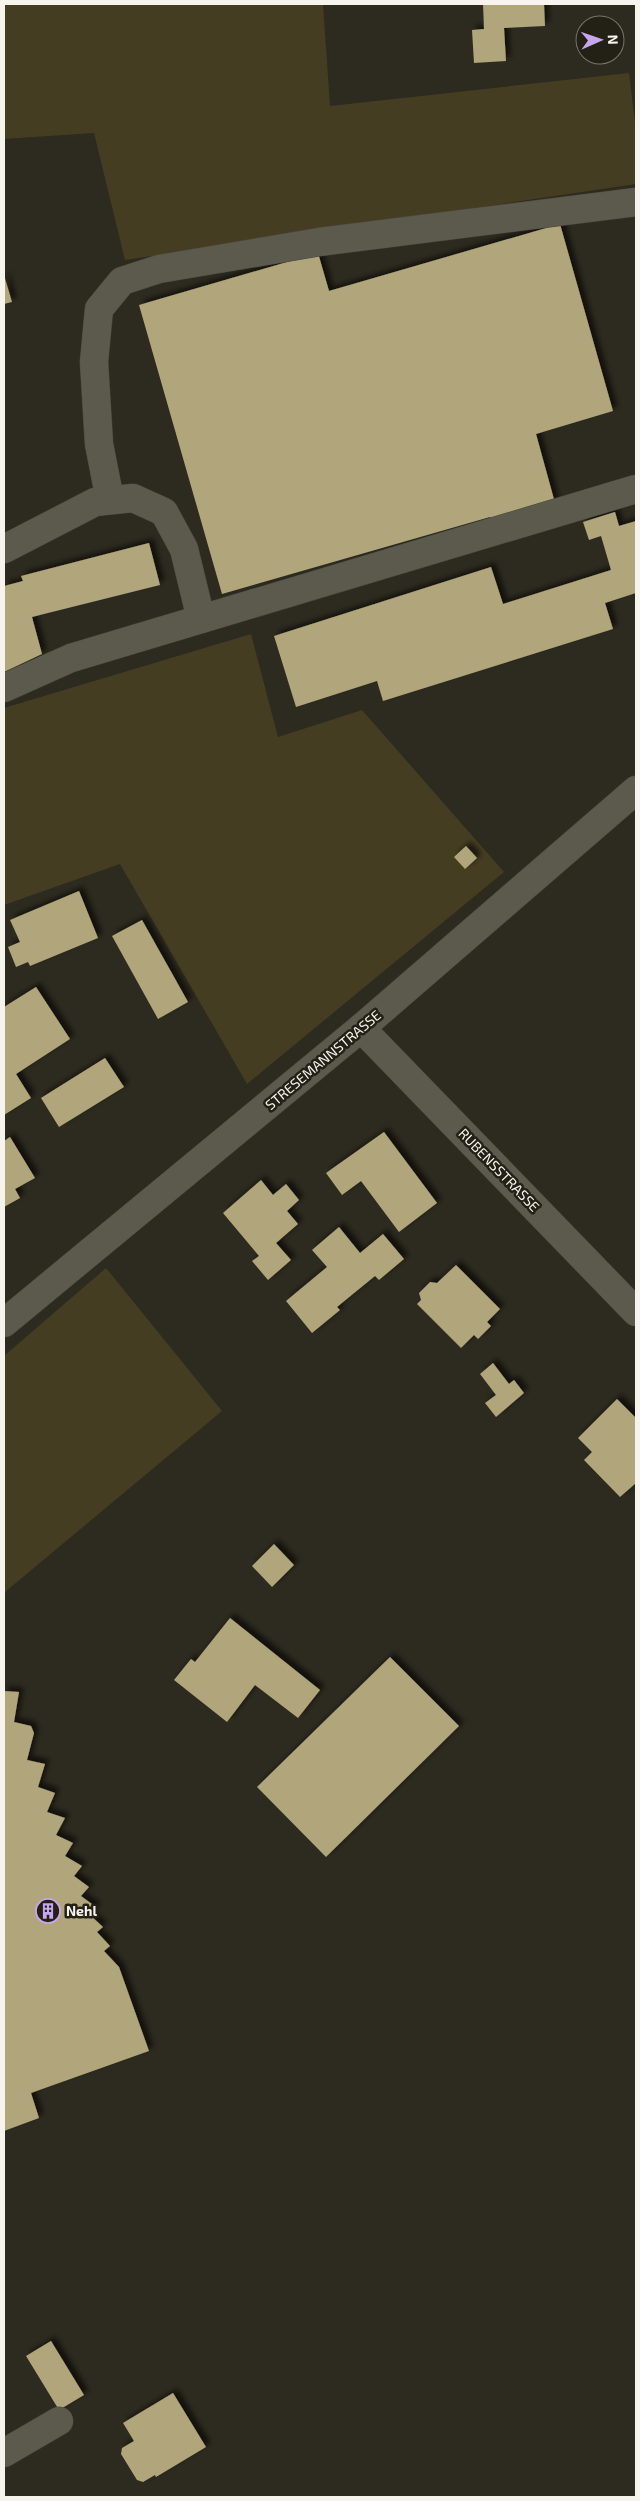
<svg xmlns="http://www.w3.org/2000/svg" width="640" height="2501" font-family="'Exo 2',sans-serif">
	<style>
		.green { fill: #453d21 }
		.building { fill: #b1a57c; filter: url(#shadow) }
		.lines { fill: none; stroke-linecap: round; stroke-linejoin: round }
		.minor-casing { stroke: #4b483f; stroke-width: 29 }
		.minor { stroke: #5c594d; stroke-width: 28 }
		.labels { text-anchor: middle; stroke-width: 5; stroke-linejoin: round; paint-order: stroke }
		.street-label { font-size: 14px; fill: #f6f4ed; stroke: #232016 }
		.poi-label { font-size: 14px; font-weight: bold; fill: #f6f4ed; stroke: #232016; text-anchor: start }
	</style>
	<defs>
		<filter id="shadow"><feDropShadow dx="4.5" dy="-4.5" stdDeviation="2.5" flood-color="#0009"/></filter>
	</defs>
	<rect width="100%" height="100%" fill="#2d2a1f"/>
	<g class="green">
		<path d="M4,4h319l7,102 299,-33 7,58v53l-511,76 -31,-127 -90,6z"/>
		<path d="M251,634l27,103 84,-27 142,162 -257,212 -127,-220 -116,41v-197z"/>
		<path d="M106,1268l116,143 -217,181 -1,-236z"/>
	</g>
	<g class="building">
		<path d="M483,4h61l1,22 -41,2 2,33 -32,2 -2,-33 12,-1z"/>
		<path d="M560,224l53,187 -77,23 19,69 -63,18 -2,-4 -268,77 -83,-289 179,-52 11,38z"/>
		<path d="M4,275l8,27 -8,2z"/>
		<path d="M615,512l4,14 17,-5v72l-31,10 8,26 -230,72 -6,-20 -81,26 -22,-71 217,-69 12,37 108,-34 -10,-34 -12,4 -6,-18z"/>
		<path d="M149,543l11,42 -128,32 10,37 -38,18v-86l19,-5 -2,-5z"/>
		<path d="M466,846l11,12 -12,11 -11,-12z"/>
		<path d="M79,891l19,47 -68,28 -2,-4 -12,5 -8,-20 12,-5 -10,-22z"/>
		<path d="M142,920l46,82 -30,17 -46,-83z"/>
		<path d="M36,987l34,52 -54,35 15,24 -27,17v-108z"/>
		<path d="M105,1058l19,29 -65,40 -18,-29z"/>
		<path d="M384,1132l53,71 -38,29 -38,-51 -19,14 -16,-22z"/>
		<path d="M10,1137l25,41 -20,11 5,9 -16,9v-66z"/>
		<path d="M261,1180l12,15 13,-11 13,16 -12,11 11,13 -22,19 15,17 -23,20 -16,-19 7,-5 -36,-43z"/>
		<path d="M339,1227l21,26 23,-19 21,25 -25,21 -4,-4 -38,31 3,3 -28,23 -26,-32 41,-34 -15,-17z"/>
		<path d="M456,1265l44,44 -13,13 4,4 -13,13 -4,-4 -13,13 -44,-44 4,-4 -2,-7 11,-11 7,1z"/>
		<path d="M493,1363l16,21 5,-4 10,13 -28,24 -11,-14 11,-8 -16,-21z"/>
		<path d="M617,1399l19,19v65l-16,14 -36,-37 8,-8 -14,-14z"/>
		<path d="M274,1544l20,21 -22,22 -20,-21z"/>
		<path d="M230,1618l90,72 -22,28 -43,-33 -28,37 -53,-42 17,-21 4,3z"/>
		<path d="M390,1657l69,69 -133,131 -69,-70z"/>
		<path d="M4,1691l15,1 -5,30 17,4 3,7 -7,27 18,4 -7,23 17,6 -8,19 18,6 -9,17 17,8 -8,13 17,10 -8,10 15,11 -8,9 15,11 -6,8 13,12 -6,5 13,14 -6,5 15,16 30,84 -118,42 8,25 -35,13z"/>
		<path d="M51,2341l33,54 -25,15 -33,-54z"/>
		<path d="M173,2393l33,54 -50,30 -1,-2 -12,7 -6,-2 -16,-26 1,-6 12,-7 -11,-18z"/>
	</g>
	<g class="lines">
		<defs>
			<g id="minor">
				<path d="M110,500l-11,-56 -5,-82 5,-53 23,-28 37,-12 160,-27 317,-40"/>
				<path d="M4,549l91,-47 38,-4 31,14 20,37 17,70"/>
				<path d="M4,688l67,-30 565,-169"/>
				<path d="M361,1028l275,284"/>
				<path d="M4,1323l357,-295 275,-238"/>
				<path d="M4,2453l55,-32"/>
			</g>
		</defs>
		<use href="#minor" class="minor-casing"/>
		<use href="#minor" class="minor"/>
	</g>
	<defs>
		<symbol id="building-ring" viewBox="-11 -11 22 22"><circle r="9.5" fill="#232016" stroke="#c7a6ef" stroke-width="1.5"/><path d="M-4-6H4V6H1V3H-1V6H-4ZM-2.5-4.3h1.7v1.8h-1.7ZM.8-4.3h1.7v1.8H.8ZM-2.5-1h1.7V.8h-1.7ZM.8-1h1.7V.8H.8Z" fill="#c7a6ef"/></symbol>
	</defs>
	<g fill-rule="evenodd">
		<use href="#building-ring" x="34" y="1897" width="28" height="28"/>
	</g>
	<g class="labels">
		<g class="street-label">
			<text transform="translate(323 1060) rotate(-40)" y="5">STRESEMANNSTRASSE</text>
			<text transform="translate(499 1170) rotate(46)" y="5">RUBENSSTRASSE</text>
		</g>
		<g class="poi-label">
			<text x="66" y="1916">Nehl</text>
		</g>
	</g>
	<rect width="640" height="2501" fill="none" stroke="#f6f4ed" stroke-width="10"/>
	<g transform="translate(600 40) rotate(88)"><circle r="24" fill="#232016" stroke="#77756c"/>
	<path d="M0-4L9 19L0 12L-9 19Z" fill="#c7a6ef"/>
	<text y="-8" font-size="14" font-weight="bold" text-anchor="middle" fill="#f6f4ed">N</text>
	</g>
</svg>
